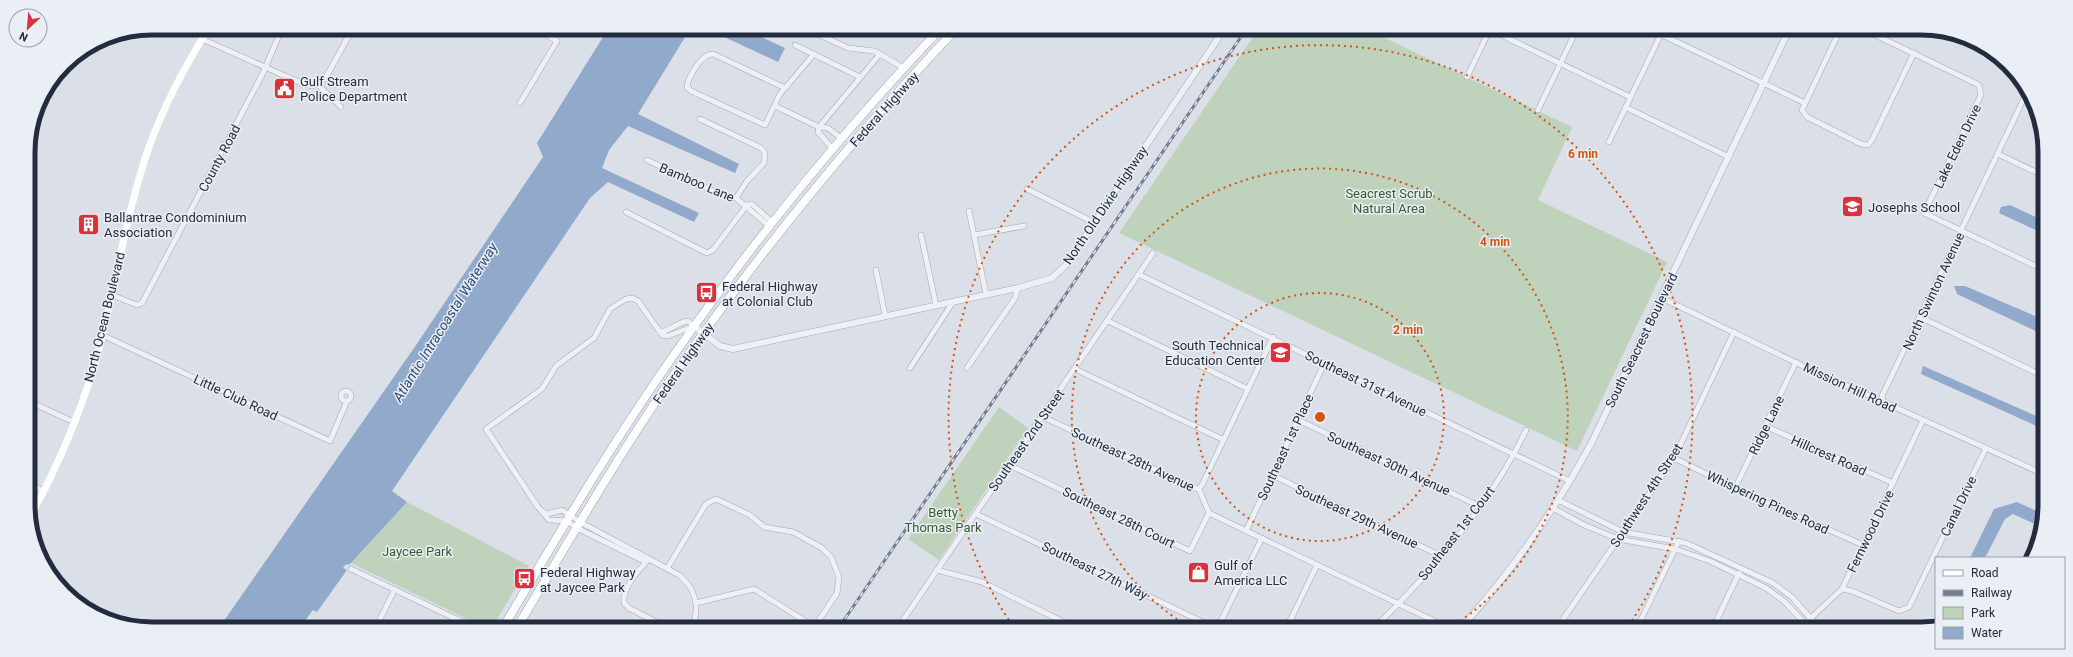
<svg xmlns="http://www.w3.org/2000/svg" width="2073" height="657" font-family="Roboto,sans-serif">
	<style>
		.green { fill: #bfd2bb }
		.water { fill: #91aacc }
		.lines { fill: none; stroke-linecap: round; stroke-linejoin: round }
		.minor-casing { stroke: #a4a9b4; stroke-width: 6 }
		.tertiary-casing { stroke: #a4a9b4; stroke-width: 7 }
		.primary-casing { stroke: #99a2b4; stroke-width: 9 }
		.minor { stroke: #eef0f5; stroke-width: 5 }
		.tertiary { stroke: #eef0f5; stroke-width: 6 }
		.secondary { stroke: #fff; stroke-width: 7 }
		.primary { stroke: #fff; stroke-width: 8 }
		.rail-casing { stroke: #737c92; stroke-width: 3 }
		.rail { stroke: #eaeef5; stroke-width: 1.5; stroke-dasharray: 4.5; stroke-linecap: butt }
		.ring { fill: none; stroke: #d45411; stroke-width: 2; stroke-dasharray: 2 4 }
		.labels { text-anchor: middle; stroke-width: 3; stroke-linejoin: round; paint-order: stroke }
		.poi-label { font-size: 13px; fill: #232b3e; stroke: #eaeef5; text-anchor: start }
		.street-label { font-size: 13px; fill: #232b3e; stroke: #eaeef5 }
		.park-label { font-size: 13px; fill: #355b2f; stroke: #eaeef5 }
		.water-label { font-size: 14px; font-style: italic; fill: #2a4776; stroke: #eaeef5 }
		.rim { fill: none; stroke: #232b3e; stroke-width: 5 }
		.centre { fill: #d45411; stroke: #eaeef5; stroke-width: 2 }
		.ring-label { font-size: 12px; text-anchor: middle; font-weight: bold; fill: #d45411; stroke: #eaeef5; stroke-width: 3; stroke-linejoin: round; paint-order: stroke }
	</style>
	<rect width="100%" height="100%" fill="#dbdfe7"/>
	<g class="green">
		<path d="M1257,31h113l202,96 -34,73 129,62 -90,189 -458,-218z"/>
		<path d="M999,407l29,21 -89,132 -31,-21z"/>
		<path d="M407,502l122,64 -36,60h-12l-130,-63z"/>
	</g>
	<g class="water">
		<path d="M608,29h82l-52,85 101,50 -4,9 -107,-47 -19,24 -7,18 97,45 -5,9 -86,-40 -18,16 -198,293 15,11 -56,61 -3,2 -2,-1 -3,4 4,2 -30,42 -4,-2 -11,15h-81l193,-277 129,-191 -6,-14z"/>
		<path d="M707,29h37l41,19 -7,14z"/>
		<path d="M2010,205l32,15v13l-43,-20 2,-6z"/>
		<path d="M1954,286h11l77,33v15l-85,-40z"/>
		<path d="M1923,366l118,52v10l-120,-54z"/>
		<path d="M2017,502l24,11v14l-28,-13 -8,5 -20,39h-15l24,-49z"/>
	</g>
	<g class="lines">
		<defs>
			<g id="minor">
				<path d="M809,30l39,18 26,3 30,17"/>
				<path d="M1493,31l137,66"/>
				<path d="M1839,32l-37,78 5,7 54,27 7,1 4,-5 42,-87"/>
				<path d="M1869,32l110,53 2,10 -57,118 118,56"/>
				<path d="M1404,33l1,-2"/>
				<path d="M1660,34l145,69"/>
				<path d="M202,39l99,44 11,3 13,-7 28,-51"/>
				<path d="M795,45l65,32"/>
				<path d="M1467,77l22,-46"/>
				<path d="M317,84l24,23"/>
				<path d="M785,88l-72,-34c-11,-1 -25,23 -26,33l4,4 74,34 15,-31 34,-40"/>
				<path d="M520,103l37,-62 -20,-12"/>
				<path d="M775,106l44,21 9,1 13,10"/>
				<path d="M1625,107l104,50"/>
				<path d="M1538,110l38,-79"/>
				<path d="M700,119l61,29 4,5 -1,10 -17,18 -11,17"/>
				<path d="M1609,142l53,-110"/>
				<path d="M832,148l-14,-16 1,-5 61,-73"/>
				<path d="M1998,154l44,21"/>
				<path d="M647,160l79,37 10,1 33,28"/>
				<path d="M1027,189l66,33"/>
				<path d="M747,205l5,-1 20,18"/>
				<path d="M969,211l17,83"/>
				<path d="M626,212l81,41 6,-3 34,-45"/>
				<path d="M921,235l15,70"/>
				<path d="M974,235l50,-9"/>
				<path d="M876,270l9,45"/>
				<path d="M1140,275l430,206"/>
				<path d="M112,295l25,10 5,-2 121,-230 19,-45"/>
				<path d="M1662,298l139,67 240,108"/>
				<path d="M1920,317l121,58"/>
				<path d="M1108,321l140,68"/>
				<path d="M102,335l228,106 17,-40"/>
				<path d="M910,368l43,-66"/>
				<path d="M967,368l48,-70 3,-10"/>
				<path d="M1075,369l149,71"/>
				<circle cx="346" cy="396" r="5"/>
				<path d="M1883,401l-1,-5 144,-302"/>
				<path d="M30,402l44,20"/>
				<path d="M1043,417l152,71 4,1"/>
				<path d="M1298,420l181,86"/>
				<path d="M1765,426l128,57"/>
				<path d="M1674,458l67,33 122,54"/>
				<path d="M1009,465l181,86 19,-38"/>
				<path d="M1272,475l169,81"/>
				<path d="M30,484l13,7"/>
				<path d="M1735,488l61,-126"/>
				<path d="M1199,489l10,24 240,115"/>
				<path d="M1199,489l3,-4 71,-148"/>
				<path d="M1558,500l65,32 63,11 87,40 19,14 27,31"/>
				<path d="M1553,508l31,17 34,14 57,10 35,12 56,27 19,14 24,26"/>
				<path d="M542,511l5,3 15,-4 18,12 99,53c16,13 21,31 14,51"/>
				<path d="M976,514l237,113"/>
				<path d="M1246,531l78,-167"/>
				<path d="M648,560c-9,10 -26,28 -24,43l5,5 35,18"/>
				<path d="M646,562l-69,-34 -10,-7 -18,-1 -11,-13 -52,-78 56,-40 14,-23 38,-28 16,-29 16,-10 6,-1 6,3 24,34 6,1 26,-10 -6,-5c-10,1 -18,10 -28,11"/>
				<path d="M668,567l38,-63 10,-5 34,16 14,12 29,5 29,16 9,9 8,20 -2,16 -22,33"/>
				<path d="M351,569l118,56"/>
				<path d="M937,570l45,12 92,45"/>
				<path d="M1842,589l10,2 47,20 10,-4 77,-159"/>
				<path d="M696,603l58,-14 59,37"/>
				<path d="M1290,620l16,7"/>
				<path d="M902,622l15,4"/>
				<path d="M377,625l18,-36"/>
				<path d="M450,625l4,-7"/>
				<path d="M899,626l254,-373"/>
				<path d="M1218,627l44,-89"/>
				<path d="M1287,627l30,-62"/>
				<path d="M1374,628c56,-54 119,-127 152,-198"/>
				<path d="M1557,628l117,-170 60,-126"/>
				<path d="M1637,628l42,-87"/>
				<path d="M1713,628l26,-55"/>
				<path d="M1800,628l42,-39 81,-169"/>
			</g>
			<g id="tertiary">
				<path d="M694,326l26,20 13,3 285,-61 34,-10 14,-13 157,-234"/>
				<path d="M1461,628c51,-57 94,-118 130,-184l197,-412"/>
			</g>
			<g id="primary">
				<path d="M504,626c55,-93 110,-186 172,-274 79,-114 168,-221 263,-322"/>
				<path d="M518,626c49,-82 97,-165 151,-244 86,-125 182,-242 286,-352"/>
			</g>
		</defs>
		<use href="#minor" class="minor-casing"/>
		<use href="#tertiary" class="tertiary-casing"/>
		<use href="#primary" class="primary-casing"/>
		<use href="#minor" class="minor"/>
		<use href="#tertiary" class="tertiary"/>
		<path class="secondary" d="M30,517c26,-47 48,-99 64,-150 21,-73 30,-148 55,-220 15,-42 36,-81 60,-119"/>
		<use href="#primary" class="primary"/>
		<defs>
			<path id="rail" d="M840,626l405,-595"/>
		</defs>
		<use href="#rail" class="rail-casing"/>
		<use href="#rail" class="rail"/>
	</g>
	<g class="ring">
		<circle cx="1320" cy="417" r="124"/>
		<path d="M1187 626A248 248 0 1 1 1451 627"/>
		<path d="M1012 625A372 372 0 1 1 1627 628"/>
	</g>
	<defs>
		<symbol id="civic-square" viewBox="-11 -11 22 22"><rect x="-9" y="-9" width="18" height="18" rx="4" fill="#dc303e" stroke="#eaeef5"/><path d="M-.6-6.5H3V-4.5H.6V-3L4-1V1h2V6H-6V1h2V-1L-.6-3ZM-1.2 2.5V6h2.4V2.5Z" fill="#fff"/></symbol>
		<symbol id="school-square" viewBox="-11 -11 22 22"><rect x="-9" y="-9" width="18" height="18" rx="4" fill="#dc303e" stroke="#eaeef5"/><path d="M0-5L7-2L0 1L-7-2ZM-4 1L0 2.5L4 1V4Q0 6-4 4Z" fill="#fff"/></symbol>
		<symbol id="building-square" viewBox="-11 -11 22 22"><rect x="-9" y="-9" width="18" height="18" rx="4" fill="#dc303e" stroke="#eaeef5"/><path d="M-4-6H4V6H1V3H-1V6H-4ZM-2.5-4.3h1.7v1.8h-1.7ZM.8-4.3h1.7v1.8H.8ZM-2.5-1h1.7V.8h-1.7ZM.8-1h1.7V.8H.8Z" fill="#fff"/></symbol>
		<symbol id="bus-square" viewBox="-11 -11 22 22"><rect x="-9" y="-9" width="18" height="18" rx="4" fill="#dc303e" stroke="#eaeef5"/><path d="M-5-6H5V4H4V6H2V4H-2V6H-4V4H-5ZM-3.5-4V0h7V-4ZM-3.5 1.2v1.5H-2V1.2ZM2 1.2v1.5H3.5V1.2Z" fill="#fff"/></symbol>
		<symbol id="shop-square" viewBox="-11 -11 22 22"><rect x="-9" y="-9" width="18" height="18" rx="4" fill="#dc303e" stroke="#eaeef5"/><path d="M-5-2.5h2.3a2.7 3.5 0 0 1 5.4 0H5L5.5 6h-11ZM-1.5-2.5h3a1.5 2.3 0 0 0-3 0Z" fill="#fff"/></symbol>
	</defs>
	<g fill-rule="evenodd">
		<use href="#civic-square" x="272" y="76" width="25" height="25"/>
		<use href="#school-square" x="1840" y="194" width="25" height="25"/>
		<use href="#building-square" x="76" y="212" width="25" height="25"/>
		<use href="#bus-square" x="694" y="280" width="25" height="25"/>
		<use href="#school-square" x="1268" y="340" width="25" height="25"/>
		<use href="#shop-square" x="1186" y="560" width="25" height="25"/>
		<use href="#bus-square" x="512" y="566" width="25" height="25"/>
	</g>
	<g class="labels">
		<g class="poi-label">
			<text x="300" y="86">Gulf Stream<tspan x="300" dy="15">Police Department</tspan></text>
			<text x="1868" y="212">Josephs School</text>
			<text x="104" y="222">Ballantrae Condominium<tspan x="104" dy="15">Association</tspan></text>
			<text x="722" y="291">Federal Highway<tspan x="722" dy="15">at Colonial Club</tspan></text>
			<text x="1264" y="350" text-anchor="end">South Technical<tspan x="1264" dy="15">Education Center</tspan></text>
			<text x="1214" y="570">Gulf of<tspan x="1214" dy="15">America LLC</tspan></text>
			<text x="540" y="577">Federal Highway<tspan x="540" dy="15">at Jaycee Park</tspan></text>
		</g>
		<g class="street-label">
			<text transform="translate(884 109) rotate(-48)" y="5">Federal Highway</text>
			<text transform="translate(1957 146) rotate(-64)" y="5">Lake Eden Drive</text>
			<text transform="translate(219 158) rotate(-62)" y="5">County Road</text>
			<text transform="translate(697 182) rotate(23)" y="5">Bamboo Lane</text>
			<text transform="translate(1105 205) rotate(-56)" y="5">North Old Dixie Highway</text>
			<text transform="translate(1933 291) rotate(-65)" y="5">North Swinton Avenue</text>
			<text transform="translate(104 317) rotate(-76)" y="5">North Ocean Boulevard</text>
			<text transform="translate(1641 340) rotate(-64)" y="5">South Seacrest Boulevard</text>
			<text transform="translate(683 363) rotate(-55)" y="5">Federal Highway</text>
			<text transform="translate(1366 383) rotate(26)" y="5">Southeast 31st Avenue</text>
			<text transform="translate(1850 387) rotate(25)" y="5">Mission Hill Road</text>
			<text transform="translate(236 397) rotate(25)" y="5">Little Club Road</text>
			<text transform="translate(1766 425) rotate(-64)" y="5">Ridge Lane</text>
			<text transform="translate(1026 440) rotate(-55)" y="5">Southeast 2nd Street</text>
			<text transform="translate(1285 447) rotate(-65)" y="5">Southeast 1st Place</text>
			<text transform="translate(1829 455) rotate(24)" y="5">Hillcrest Road</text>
			<text transform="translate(1133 459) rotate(25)" y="5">Southeast 28th Avenue</text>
			<text transform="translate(1389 463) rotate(25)" y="5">Southeast 30th Avenue</text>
			<text transform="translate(1646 495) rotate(-57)" y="5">Southwest 4th Street</text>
			<text transform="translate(1768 502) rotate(25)" y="5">Whispering Pines Road</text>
			<text transform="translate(1958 506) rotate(-64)" y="5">Canal Drive</text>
			<text transform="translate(1357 516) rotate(25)" y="5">Southeast 29th Avenue</text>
			<text transform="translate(1119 517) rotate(26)" y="5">Southeast 28th Court</text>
			<text transform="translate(1870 531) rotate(-64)" y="5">Fernwood Drive</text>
			<text transform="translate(1456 533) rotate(-52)" y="5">Southeast 1st Court</text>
			<text transform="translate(1095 570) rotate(26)" y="5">Southeast 27th Way</text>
		</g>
		<g class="park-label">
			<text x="1389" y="198">Seacrest Scrub<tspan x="1389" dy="15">Natural Area</tspan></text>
			<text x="943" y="517">Betty<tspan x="943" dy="15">Thomas Park</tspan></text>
			<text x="417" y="556">Jaycee Park</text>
		</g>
		<g class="water-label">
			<text transform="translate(445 322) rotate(-58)" y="5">Atlantic Intracoastal Waterway</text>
		</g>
	</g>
	<path d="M0 0H2073V657H0ZM152 35H1921A117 117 0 0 1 2038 152V505A117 117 0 0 1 1921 622H152A117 117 0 0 1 35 505V152A117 117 0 0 1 152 35Z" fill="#eaeef5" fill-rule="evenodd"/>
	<path class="rim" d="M152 35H1921A117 117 0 0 1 2038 152V505A117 117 0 0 1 1921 622H152A117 117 0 0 1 35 505V152A117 117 0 0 1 152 35Z"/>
	<circle cx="1320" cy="417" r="6" class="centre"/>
	<g class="ring-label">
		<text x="1583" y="158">6 min</text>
		<text x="1495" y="246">4 min</text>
		<text x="1408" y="334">2 min</text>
	</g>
	<rect x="1935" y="557" width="130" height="92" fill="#eaeef5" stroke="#9aa0ac"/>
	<rect x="1943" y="570" width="20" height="6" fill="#ffffff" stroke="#9aa0ac"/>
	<text x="1971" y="577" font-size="12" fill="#232b3e">Road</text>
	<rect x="1943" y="590" width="20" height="6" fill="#737c92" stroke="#9aa0ac"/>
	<text x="1971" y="597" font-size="12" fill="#232b3e">Railway</text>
	<rect x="1943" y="607" width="20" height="12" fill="#bfd2bb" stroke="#9aa0ac"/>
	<text x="1971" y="617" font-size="12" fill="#232b3e">Park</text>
	<rect x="1943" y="627" width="20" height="12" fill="#91aacc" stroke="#9aa0ac"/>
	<text x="1971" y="637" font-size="12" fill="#232b3e">Water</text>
	<g transform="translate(28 28) rotate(206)"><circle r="19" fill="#eaeef5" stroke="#9aa0ac"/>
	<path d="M0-3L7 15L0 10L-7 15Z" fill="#dc303e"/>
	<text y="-6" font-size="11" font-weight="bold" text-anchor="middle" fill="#232b3e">N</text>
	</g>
</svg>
